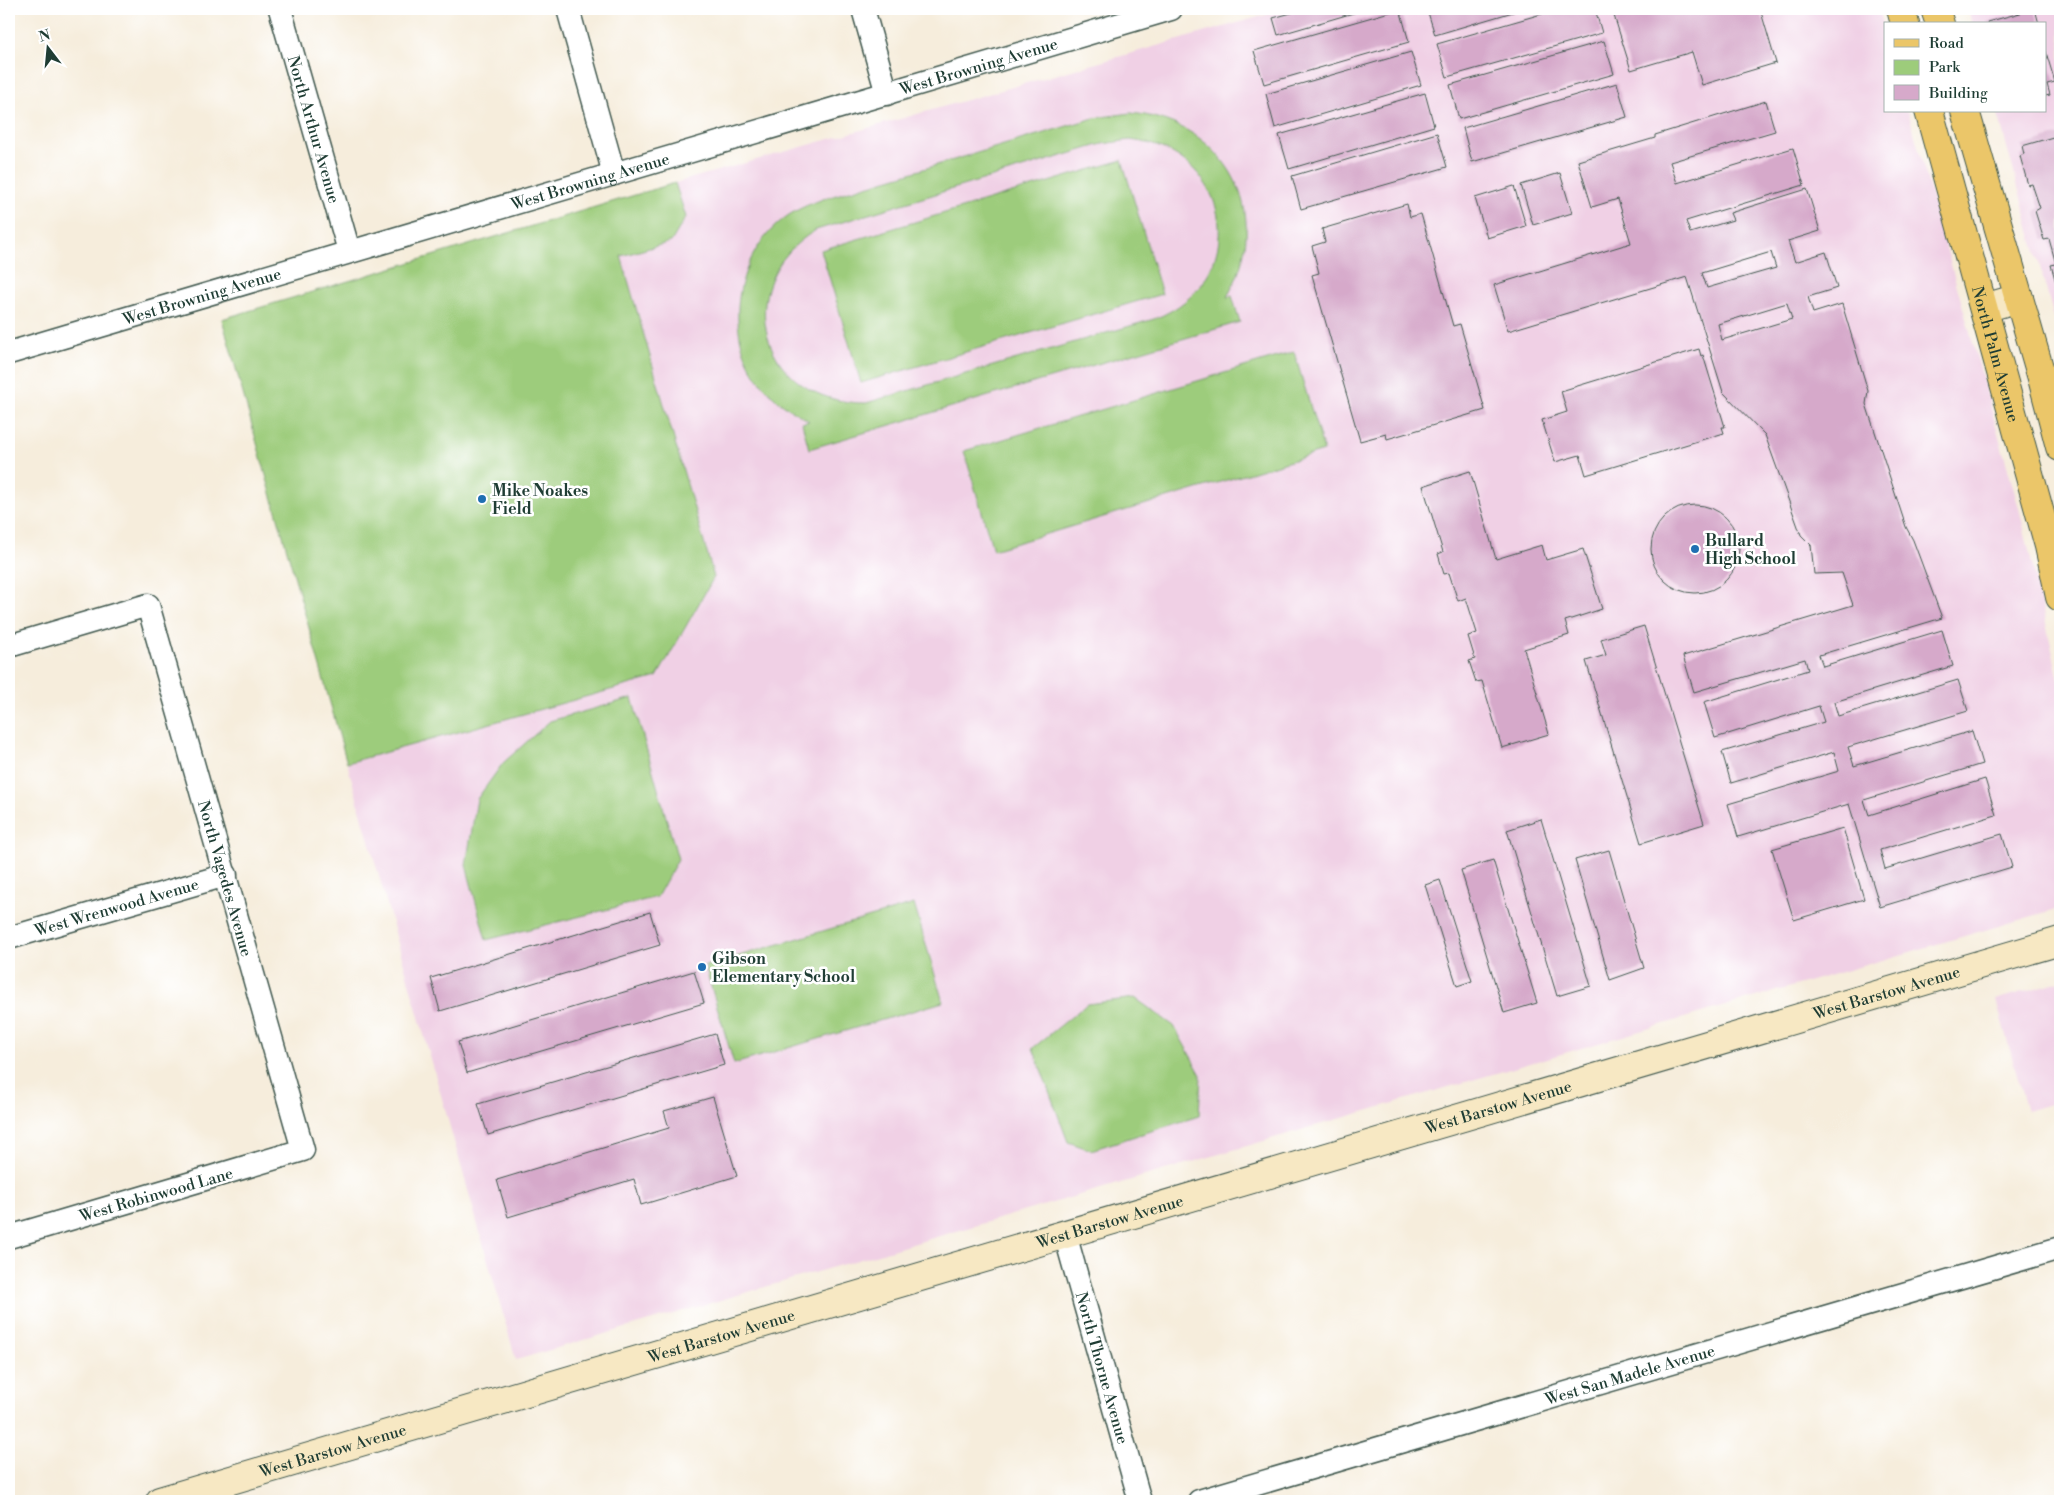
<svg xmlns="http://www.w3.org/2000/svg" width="2069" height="1510" font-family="'Libre Bodoni',serif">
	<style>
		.built { fill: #f0d0e5 }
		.green { fill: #9dcc7b; stroke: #5e8458; fill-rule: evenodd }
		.building { fill: #d6a9ca; fill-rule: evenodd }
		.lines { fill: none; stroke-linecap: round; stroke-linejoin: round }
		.street-casing { stroke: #3f574d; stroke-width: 25 }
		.secondary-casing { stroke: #3f574d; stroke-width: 30 }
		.primary-casing { stroke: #3f574d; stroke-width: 30 }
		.street { stroke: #fff; stroke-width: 22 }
		.secondary { stroke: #f7e8c3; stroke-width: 28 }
		.primary { stroke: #ebc669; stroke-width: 28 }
		.poi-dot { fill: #1f6fb2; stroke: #fff; stroke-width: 2 }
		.labels { text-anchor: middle; stroke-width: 5; stroke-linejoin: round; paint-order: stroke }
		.street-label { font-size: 16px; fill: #1f3d34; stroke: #fff }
		.poi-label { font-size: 16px; font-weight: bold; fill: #1f3d34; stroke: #fff; text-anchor: start }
	</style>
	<rect width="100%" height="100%" fill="#fff"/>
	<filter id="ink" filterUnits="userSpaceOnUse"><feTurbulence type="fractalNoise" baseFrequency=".02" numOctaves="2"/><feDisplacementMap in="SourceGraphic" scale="10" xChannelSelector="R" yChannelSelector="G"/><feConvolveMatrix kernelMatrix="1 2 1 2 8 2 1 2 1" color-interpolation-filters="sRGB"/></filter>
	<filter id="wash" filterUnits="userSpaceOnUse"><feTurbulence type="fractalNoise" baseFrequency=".0096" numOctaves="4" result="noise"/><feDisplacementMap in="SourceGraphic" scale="20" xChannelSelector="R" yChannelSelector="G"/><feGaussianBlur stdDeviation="1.12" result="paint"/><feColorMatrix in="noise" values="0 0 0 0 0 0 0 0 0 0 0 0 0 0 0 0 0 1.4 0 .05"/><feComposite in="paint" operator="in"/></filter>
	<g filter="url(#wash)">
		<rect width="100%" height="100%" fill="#f6eddc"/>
		<g class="built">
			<path d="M1287,9h592l6,21v81h23l112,401 40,172v224l-1544,452 -169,-597 310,-86 57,-100 -93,-321 65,-39 -11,-34z"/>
			<path d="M1968,9h92v330l-63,-228h48v-87h-73z"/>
			<path d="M2060,981v120l-33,10 -31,-111z"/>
		</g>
		<g class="green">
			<path d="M1131,113c96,10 145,100 96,184l5,-1 8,26 -431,127 -7,-26 7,-2c-18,-11 -35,-21 -48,-38 -40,-51 -26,-128 25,-166 11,-8 24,-13 37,-18l271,-81zM1130,140c106,12 122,141 24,179l-288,84c-105,1 -140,-119 -50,-173l286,-86z"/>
			<path d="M1122,160l40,134 -301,89 -40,-133z"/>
			<path d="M675,183l11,34 -15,25 -50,14 93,321 -57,100 -310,86 -125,-444z"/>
			<path d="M1294,352l30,99 -331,99 -29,-99z"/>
			<path d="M632,698l46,161 -21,38 -171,43 -20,-75 11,-66 26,-36 47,-42z"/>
			<path d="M914,904l29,98 -209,62 -29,-98z"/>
			<path d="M1135,998l39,28 27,49 -2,41 -108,34 -23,-8 -35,-94 54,-44z"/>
		</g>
		<g id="blocks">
			<g class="building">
				<path d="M1306,9h61l-89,26 -5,-17z"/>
				<path d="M1400,9l9,33 -145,42 -10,-33z"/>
				<path d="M1427,9h96l-88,26z"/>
				<path d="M1559,9h36l7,24 -155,44 -10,-33z"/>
				<path d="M1612,9h157l-8,3 15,51 -74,22 -10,-33 -61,18z"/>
				<path d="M2035,9l4,15h-51l-1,-2z"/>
				<path d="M1604,41l10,33 -155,45 -9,-34z"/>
				<path d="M2045,49l10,33 -8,2 3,11 -5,1z"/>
				<path d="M1411,52l10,33 -146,43 -9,-34z"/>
				<path d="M1617,83l10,34 -155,45 -9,-34z"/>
				<path d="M1425,93l9,33 -145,43 -10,-34z"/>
				<path d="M1766,101l9,30 -105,31 7,21 116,-35 11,37 -118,36 4,12 43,-13 -3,-7 77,-24 13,42 -32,10 7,21 31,-10 11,36 -29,9 5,16 29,-9 26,87 -2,13 40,123 7,13 29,78 -123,37 4,11 119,-36 11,36 -119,36 4,14 120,-36 10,31 -120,36 6,19 118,-35 10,33 -118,36 5,15 116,-36 11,36 -116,35 5,19 117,-35 10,33 -132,40 -31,-103 -111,33 -10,-33 111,-33 -5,-19 -103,31 -9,-31 102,-30 -5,-16 -104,32 -11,-36 104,-32 -3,-11 -111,33 -11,-36 170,-51 -11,-32 -28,1 -3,-29 -10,-10 -36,-100 -42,-43 -36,-115 -179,54 -14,-46 137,-42 -13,-44 -26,8 -14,-46 77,-23v-3zM1771,252l5,16 -69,20 -5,-15zM1787,303l5,16 -70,21 -4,-16z"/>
				<path d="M1437,133l10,34 -146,42 -9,-33z"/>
				<path d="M2060,135v162l-9,-32 5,-1 -7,-25 -5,1 -9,-29 5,-3 -8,-24 -4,1 -8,-29 4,-2 -2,-8z"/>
				<path d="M1560,173l12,40 -39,12 -12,-40z"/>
				<path d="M1514,186l12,40 -39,12 -12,-40z"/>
				<path d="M1407,204l3,13 11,-3 32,112 7,-2 25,86 -98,29 -1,-5 -26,7 -48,-166 7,-2 -7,-27 13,-4 -3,-13z"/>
				<path d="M1699,349l2,7 2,-1 22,72h-3l2,6 -138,42 -6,-20 -25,7 -13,-42 25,-8 -6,-21z"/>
				<path d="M1470,471l26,88 46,-14 4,15 37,-11 19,60 -37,12 4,14 -45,14 25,85 -47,14 -20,-67 -6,1 -7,-21 6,-2 -7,-23 9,-3 -11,-35 -8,3 -9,-28 -5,1 -6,-20 5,-2 -20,-66z"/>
				<circle cx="1695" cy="549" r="44"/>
				<path d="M1644,626l60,198 -63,19 -55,-182 20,-6 -5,-16z"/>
				<path d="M1541,819l50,167 -34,10 -50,-166z"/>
				<path d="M1843,828l21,71 -70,21 -22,-71z"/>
				<path d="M1609,850l35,118 -34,12 -35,-120z"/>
				<path d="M1493,860l44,143 -33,10 -43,-143z"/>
				<path d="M1440,880l32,101 -15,5 -32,-101z"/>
				<path d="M650,912l10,33 -220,66 -9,-33z"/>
				<path d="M694,971l10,32 -237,70 -9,-31z"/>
				<path d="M715,1034l9,31 -236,70 -10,-31z"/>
				<path d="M713,1097l24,79 -96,29 -7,-26 -126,38 -11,-37 172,-52 -5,-17z"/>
			</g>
		</g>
	</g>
	<g filter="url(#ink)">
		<use href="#blocks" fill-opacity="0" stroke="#3f574d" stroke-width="1"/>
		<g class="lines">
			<defs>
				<g id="street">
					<path id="s1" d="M280,9l69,242"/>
					<path d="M568,9l46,165"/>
					<path d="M863,9l24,85"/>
					<path id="s2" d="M9,353l1162,-344"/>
					<path id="s3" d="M9,646l139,-41 155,545 -294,87"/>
					<path id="s4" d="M9,938l217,-63"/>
					<path id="s5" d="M1065,1234l75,267"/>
					<path id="s6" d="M1199,1501l861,-253"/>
				</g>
				<g id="secondary">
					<path d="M1984,308l35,-10"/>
					<path id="s7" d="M160,1501l1900,-560"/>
				</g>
				<g id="primary">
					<path d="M1901,9l4,15"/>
					<path d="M1935,9l5,15"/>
					<path id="s8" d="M1929,111l120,435 11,51"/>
					<path d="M1965,111l77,267 18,69"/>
				</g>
			</defs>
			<use href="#street" class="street-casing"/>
			<use href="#secondary" class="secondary-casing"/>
			<use href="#primary" class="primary-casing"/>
			<use href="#street" class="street"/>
			<use href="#secondary" class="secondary"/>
			<use href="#primary" class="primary"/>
		</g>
	</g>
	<g class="poi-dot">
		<circle cx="482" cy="499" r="5"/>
		<circle cx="1695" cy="549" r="5"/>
		<circle cx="702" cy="967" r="5"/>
	</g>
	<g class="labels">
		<g class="street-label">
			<text dy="6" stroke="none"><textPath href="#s2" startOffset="1011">West Browning Avenue</textPath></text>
			<text dy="6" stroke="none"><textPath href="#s1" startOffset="125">North Arthur Avenue</textPath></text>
			<text dy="6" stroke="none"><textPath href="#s2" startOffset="606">West Browning Avenue</textPath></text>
			<text dy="6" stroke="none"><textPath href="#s2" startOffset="201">West Browning Avenue</textPath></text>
			<text dy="6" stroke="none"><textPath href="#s8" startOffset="252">North Palm Avenue</textPath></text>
			<text dy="6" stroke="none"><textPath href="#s3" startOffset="429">North Vagedes Avenue</textPath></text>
			<text dy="6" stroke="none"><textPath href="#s4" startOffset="112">West Wrenwood Avenue</textPath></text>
			<text dy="6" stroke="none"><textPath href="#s7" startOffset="1800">West Barstow Avenue</textPath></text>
			<text dy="6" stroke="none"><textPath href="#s7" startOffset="1395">West Barstow Avenue</textPath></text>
			<text transform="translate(156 1194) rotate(-16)" y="6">West Robinwood Lane</text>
			<text dy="6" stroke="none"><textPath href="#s7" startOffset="990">West Barstow Avenue</textPath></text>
			<text dy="6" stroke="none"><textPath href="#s7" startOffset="585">West Barstow Avenue</textPath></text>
			<text dy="6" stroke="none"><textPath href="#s5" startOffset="139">North Thorne Avenue</textPath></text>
			<text dy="6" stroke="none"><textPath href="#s6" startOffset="449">West San Madele Avenue</textPath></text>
			<text dy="6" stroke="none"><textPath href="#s7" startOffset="180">West Barstow Avenue</textPath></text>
		</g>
		<g class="poi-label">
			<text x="492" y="496">Mike Noakes<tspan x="492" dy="18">Field</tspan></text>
			<text x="1705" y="546">Bullard<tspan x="1705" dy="18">High School</tspan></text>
			<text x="712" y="964">Gibson<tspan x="712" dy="18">Elementary School</tspan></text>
		</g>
	</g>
	<rect width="2069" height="1510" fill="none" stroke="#fff" stroke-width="30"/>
	<rect x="1884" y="22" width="162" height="90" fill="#ffffff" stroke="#a5b1ae"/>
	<rect x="1894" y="39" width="25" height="8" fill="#ebc669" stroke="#a5b1ae"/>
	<text x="1929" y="48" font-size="15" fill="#1f3d34">Road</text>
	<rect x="1894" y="60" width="25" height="15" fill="#9dcc7b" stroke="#a5b1ae"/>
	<text x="1929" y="72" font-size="15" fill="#1f3d34">Park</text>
	<rect x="1894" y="85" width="25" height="15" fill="#d6a9ca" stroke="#a5b1ae"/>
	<text x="1929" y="98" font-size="15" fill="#1f3d34">Building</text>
	<g transform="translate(48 48) rotate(344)" stroke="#ffffff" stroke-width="4" paint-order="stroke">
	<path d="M0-4L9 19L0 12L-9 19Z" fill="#1f3d34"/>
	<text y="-8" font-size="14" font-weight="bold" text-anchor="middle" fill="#1f3d34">N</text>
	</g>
</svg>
